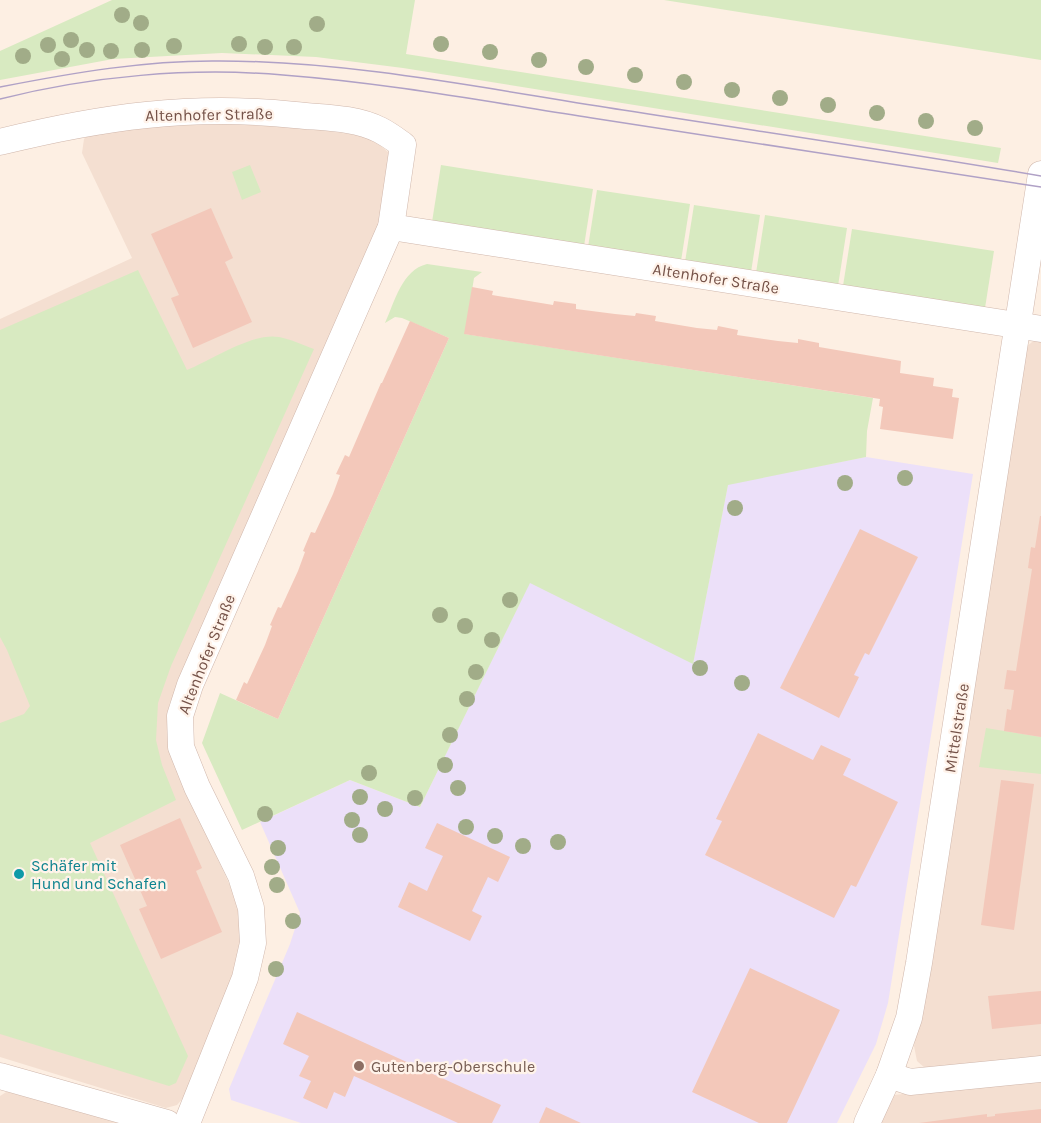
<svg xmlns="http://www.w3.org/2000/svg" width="1041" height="1123" font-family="Karla,sans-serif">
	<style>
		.residential { fill: #f4dfd1 }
		.education { fill: #ece0f9 }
		.green { fill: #d8eac1 }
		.building { fill: #f3c8ba }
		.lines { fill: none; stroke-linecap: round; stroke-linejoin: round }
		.minor-casing { stroke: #d0b7ac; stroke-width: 27 }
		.minor { stroke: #fff; stroke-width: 26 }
		.tram { stroke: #b0a1c6; stroke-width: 1.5 }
		.tree { fill: #a1ac88 }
		.culture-dot { fill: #0f9aa8; stroke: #fff3ea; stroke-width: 2 }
		.education-dot { fill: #8d6e63; stroke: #fff3ea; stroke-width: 2 }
		.labels { text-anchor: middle; stroke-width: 4.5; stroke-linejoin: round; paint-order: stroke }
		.street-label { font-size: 16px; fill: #755248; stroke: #fff3ea }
		.culture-label { font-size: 16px; fill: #0d838f; stroke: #fff3ea; text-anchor: start }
		.education-label { font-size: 16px; fill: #785e54; stroke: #fff3ea; text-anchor: start }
	</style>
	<rect width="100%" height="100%" fill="#fdefe3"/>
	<g class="residential">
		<path d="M231,124l74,4 51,7 17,4 16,14 -11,76 -209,476 -1,18 3,28 7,24 63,134 1,46 -58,142 -7,8 -11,3 -166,-51v-738l132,-61 -50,-105 2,-14 4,-4 70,-9z"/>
		<path d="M1041,340v718l-115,11 -9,-8 -3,-15 110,-697 8,-7z"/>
		<path d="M1041,1079v44h-165l18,-28z"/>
		<path d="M8,1091h6l105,32h-119v-27z"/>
	</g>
	<path class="education" d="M866,457l107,17 -85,529 -12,41 -39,79h-536l-70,-23 -2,-11 61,-145 10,-31 -40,-91 90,-42 70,27 110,-225 163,81 35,-179z"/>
	<g class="green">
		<path d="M112,0h303l-9,54 595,94 -3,15 -595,-95 -87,-11 -94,-4 -109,6 -113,21v-29z"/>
		<path d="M664,0h377v60z"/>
		<path d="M250,165l11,27 -19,8 -10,-28z"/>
		<path d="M441,165l152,24 -9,57 -152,-24z"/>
		<path d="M597,190l93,14 -9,57 -93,-14z"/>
		<path d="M694,205l66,10 -9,57 -66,-10z"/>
		<path d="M765,215l82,13 -9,58 -82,-13z"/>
		<path d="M852,229l142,22 -9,57 -142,-22z"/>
		<path d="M427,264l55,8 -8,6 -9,56 408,64 -6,33 -1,26 -138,28 -35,179 -163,-81 -110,224 -70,-27 -108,50 -40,-87 18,-50 58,26 171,-381 -47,-20 -7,-1 -10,6c10,-22 17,-53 42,-59z"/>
		<path d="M138,270l49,100c24,-10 66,-38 92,-33 11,2 24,8 35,12l-143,317 -13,37 -2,37 6,25 14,35 -86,43 98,213 -12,27 -7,3 -169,-52v-311l24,-9 6,-8 -23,-56 -7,-13v-307z"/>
		<path d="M986,728l55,9v37l-62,-7z"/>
	</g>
	<g class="building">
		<path d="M211,208l22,50 -8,4 27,60 -59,26 -22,-50 8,-3 -28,-61z"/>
		<path d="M472,287l21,4 -1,4 61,10 1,-4 22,3v5l39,5 20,2 1,-3 20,3 -1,5 42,7 20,2 1,-4 20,4 -1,5 41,6 20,2v-4l21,4v4l82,14 -1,12 34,5 -1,8 20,3 -1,8 7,1 -6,41 -73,-10 3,-22 -4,-1 1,-7 -416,-65z"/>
		<path d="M410,321l39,17 -171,381 -42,-19 8,-18 3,2 18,-39 7,-19 -2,-1 8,-18 3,1 17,-37 7,-19 -2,-1 8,-19 4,1 18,-39 7,-19 -4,-1 9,-19 4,2 32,-74h1z"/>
		<path d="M1040,516h1v221l-37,-6 3,-22 4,1 3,-20 -10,-1 3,-19 9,1 16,-102 -4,-1 3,-21 4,1z"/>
		<path d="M860,529l58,28 -49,98 -4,-2 -11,22 5,2 -20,41 -59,-30z"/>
		<path d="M758,733l55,27 8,-15 30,14 -8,16 55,27 -42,85 -5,-2 -17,33 -129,-63 17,-34 -6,-2z"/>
		<path d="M1001,780l33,4 -20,146 -33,-5z"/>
		<path d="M180,818l22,50 -6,3 26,61 -61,27 -22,-50 8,-3 -27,-61z"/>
		<path d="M437,823l73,34 -12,25 -10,-5 -16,34 10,5 -12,25 -72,-34 11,-25 18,9 6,-14 10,-21 -18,-8z"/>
		<path d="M750,968l90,42 -53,113h-28l-67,-31z"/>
		<path d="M1041,991v33l-49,5 -4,-33z"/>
		<path d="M297,1012l204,93 -9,18h-34l-104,-47 -9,21 -11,-5 -7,17 -24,-11 8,-17 -12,-5 10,-20 -26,-12z"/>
		<path d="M546,1107l35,16h-42z"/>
		<path d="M1041,1109v14h-122l68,-9v3l8,-1v-2z"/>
	</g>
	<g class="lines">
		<defs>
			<g id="minor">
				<path d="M0,142c101,-25 191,-38 295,-27 28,3 59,2 85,15 8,4 16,10 23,15l-12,82 -201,458 -10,31 1,31 16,40 44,89 10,32 2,35 -8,35 -58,145"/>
				<path d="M391,227l650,102"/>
				<path d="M889,1075l21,7 131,-13"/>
				<path d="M0,1076l167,47"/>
				<path d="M867,1123l22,-48 20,-57 10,-55 122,-789"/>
			</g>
		</defs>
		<use href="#minor" class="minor-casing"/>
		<use href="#minor" class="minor"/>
		<g class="tram">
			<path d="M0,87c72,-14 146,-27 220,-26 133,0 272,29 403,49 140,22 279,42 418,66"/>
			<path d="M0,99c91,-23 190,-32 283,-24 104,8 206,27 309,43 150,23 299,46 449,69"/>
		</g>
	</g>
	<g class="tree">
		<circle cx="122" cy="15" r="8"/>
		<circle cx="141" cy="23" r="8"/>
		<circle cx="317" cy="24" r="8"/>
		<circle cx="71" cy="40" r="8"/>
		<circle cx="239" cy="44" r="8"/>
		<circle cx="441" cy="44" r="8"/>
		<circle cx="48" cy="45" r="8"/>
		<circle cx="174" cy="46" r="8"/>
		<circle cx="265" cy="47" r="8"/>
		<circle cx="294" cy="47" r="8"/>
		<circle cx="87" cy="50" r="8"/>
		<circle cx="142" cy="50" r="8"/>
		<circle cx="111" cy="51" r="8"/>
		<circle cx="490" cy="52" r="8"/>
		<circle cx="23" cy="56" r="8"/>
		<circle cx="62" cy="59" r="8"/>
		<circle cx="539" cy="60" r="8"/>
		<circle cx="586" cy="67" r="8"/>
		<circle cx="635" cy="75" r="8"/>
		<circle cx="684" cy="82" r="8"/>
		<circle cx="732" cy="90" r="8"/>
		<circle cx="780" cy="98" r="8"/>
		<circle cx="828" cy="105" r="8"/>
		<circle cx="877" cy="113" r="8"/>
		<circle cx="926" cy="121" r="8"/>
		<circle cx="975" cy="128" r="8"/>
		<circle cx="905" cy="478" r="8"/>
		<circle cx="845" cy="483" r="8"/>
		<circle cx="735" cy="508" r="8"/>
		<circle cx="510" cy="600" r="8"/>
		<circle cx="440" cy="615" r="8"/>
		<circle cx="465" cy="626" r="8"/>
		<circle cx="492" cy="640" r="8"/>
		<circle cx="700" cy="668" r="8"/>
		<circle cx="476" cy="672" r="8"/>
		<circle cx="742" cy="683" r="8"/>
		<circle cx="467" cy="699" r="8"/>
		<circle cx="450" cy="735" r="8"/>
		<circle cx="445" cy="765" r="8"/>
		<circle cx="369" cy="773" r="8"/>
		<circle cx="458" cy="788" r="8"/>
		<circle cx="360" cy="797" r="8"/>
		<circle cx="415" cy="798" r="8"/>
		<circle cx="385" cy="809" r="8"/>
		<circle cx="265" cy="814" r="8"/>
		<circle cx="352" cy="820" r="8"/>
		<circle cx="466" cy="827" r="8"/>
		<circle cx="360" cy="835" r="8"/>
		<circle cx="495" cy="836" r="8"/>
		<circle cx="558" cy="842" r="8"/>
		<circle cx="523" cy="846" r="8"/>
		<circle cx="278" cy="848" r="8"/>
		<circle cx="272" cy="867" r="8"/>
		<circle cx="277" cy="885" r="8"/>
		<circle cx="293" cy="921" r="8"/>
		<circle cx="276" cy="969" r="8"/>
	</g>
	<circle class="culture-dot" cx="19" cy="874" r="6"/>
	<circle class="education-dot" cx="359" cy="1066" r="6"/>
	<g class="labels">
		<g class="street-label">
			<text transform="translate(209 114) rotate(-1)" y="6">Altenhofer Straße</text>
			<text transform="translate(716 278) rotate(9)" y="6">Altenhofer Straße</text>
			<text transform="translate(206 654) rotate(-68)" y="6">Altenhofer Straße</text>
			<text transform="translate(956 728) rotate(-81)" y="6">Mittelstraße</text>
		</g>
		<g class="culture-label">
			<text x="31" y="871">Schäfer mit<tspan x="31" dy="18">Hund und Schafen</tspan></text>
		</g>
		<g class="education-label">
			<text x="371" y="1072">Gutenberg-Oberschule</text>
		</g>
	</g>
</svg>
